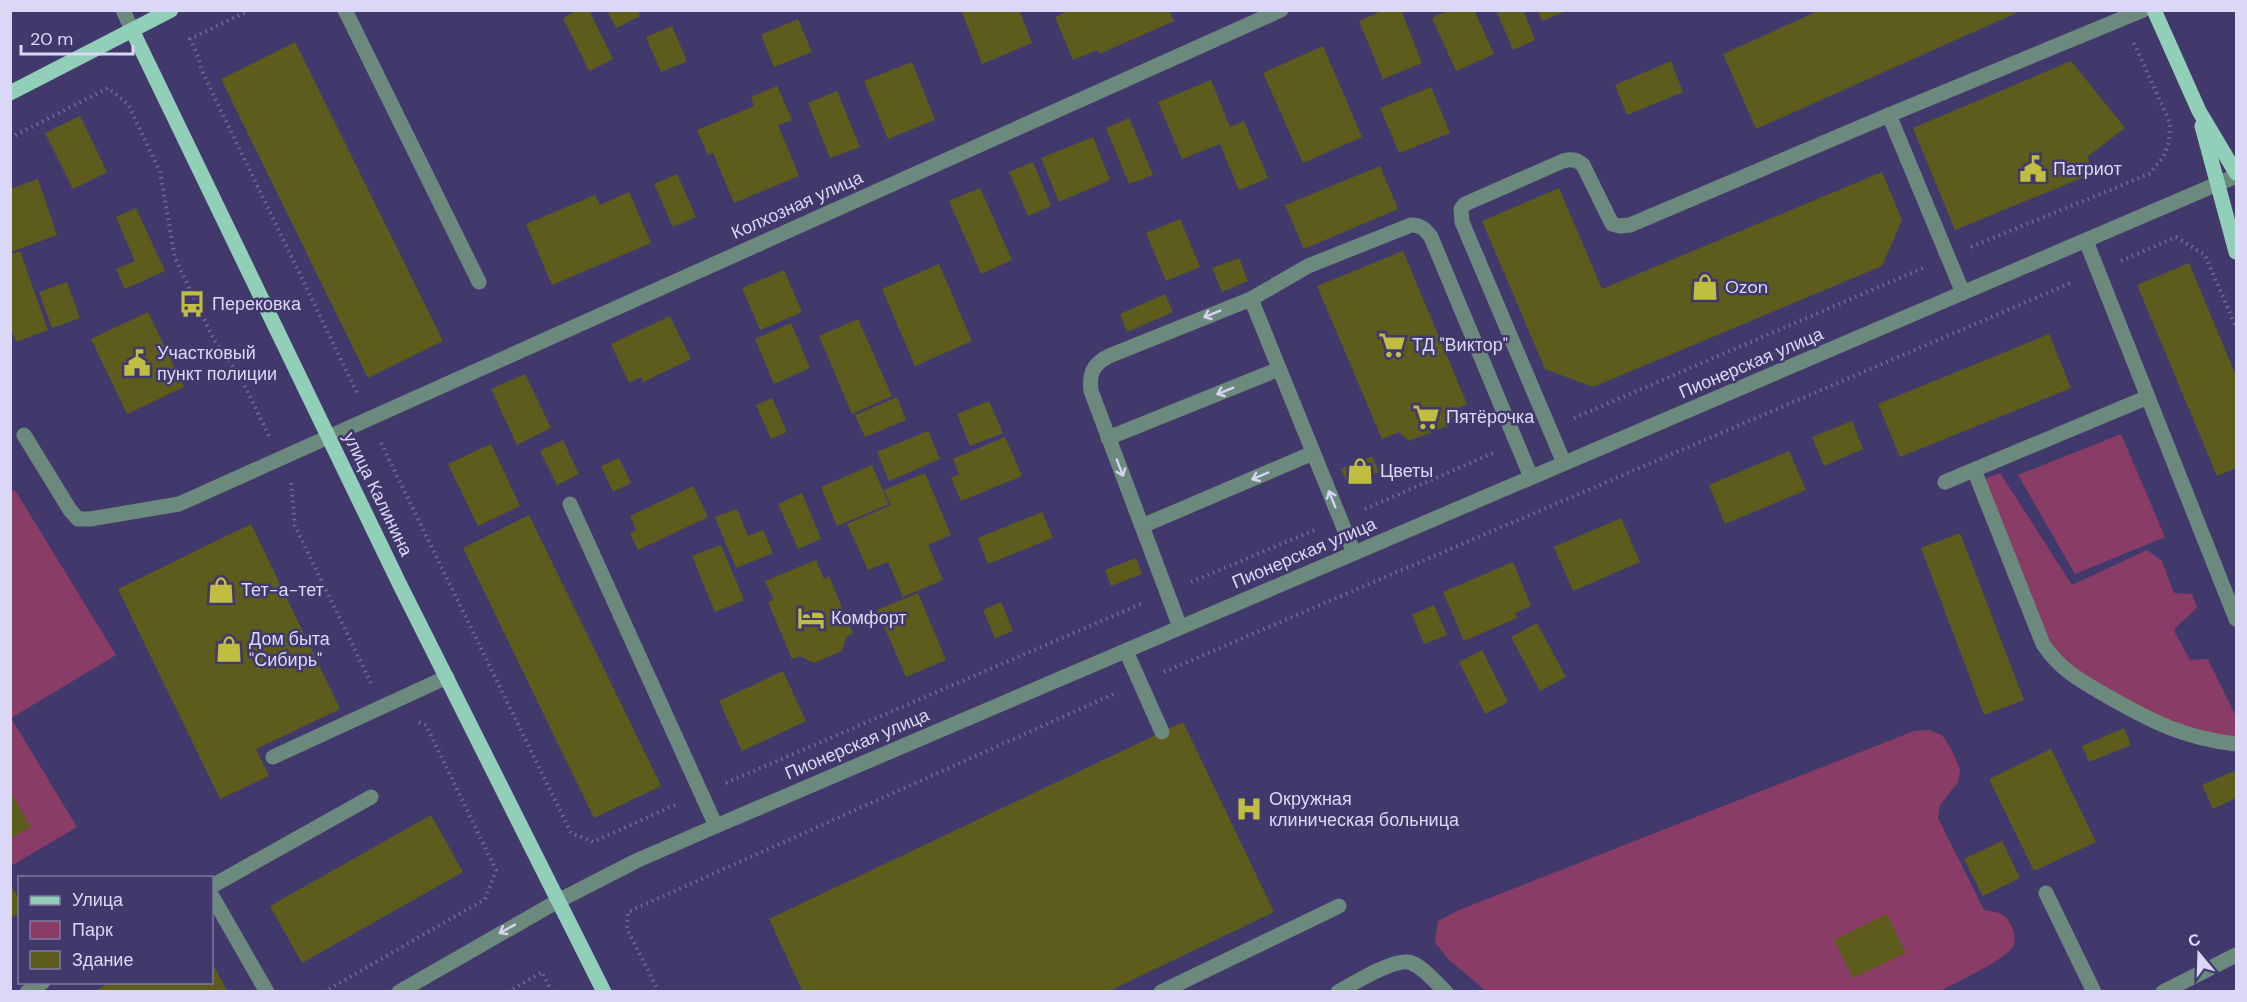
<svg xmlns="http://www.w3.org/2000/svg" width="2247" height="1002" font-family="'DM Sans',sans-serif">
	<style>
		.green { fill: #893c65 }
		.building { fill: #5d5c1d }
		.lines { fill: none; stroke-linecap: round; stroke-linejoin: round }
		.path { stroke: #726b97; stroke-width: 4; stroke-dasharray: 1.5 4.5; stroke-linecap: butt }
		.minor { stroke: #6c897e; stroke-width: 15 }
		.major { stroke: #92cfb8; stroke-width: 15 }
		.oneway { stroke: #d5d4f1 }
		.labels { text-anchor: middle; stroke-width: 5; stroke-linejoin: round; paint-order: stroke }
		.poi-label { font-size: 18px; fill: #dbd8f7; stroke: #41396b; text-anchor: start }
		.street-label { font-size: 18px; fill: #dbd8f7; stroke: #41396b }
	</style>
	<rect width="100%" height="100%" fill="#41396b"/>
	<g class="green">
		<path d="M2121,434l44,103 -90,37 -57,-99z"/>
		<path d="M2000,473l72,112 75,-35 15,11 12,32 18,1 5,13c-7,10 -17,13 -23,24l16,29 18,-1 28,58v21l-28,-4 -58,-20 -81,-48 -14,-15 -12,-22 -60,-150z"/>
		<path d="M15,490l101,165 -105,63 66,109 -66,39 -1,-374z"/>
		<path d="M1929,730l13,5 8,12 10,22 -2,13 -18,23 -2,13 46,92c12,2 22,3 27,15 4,7 5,17 1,23 -9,13 -58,35 -73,44l-453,-1 -38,-32 -13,-17 3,-21 21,-11 455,-179z"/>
	</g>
	<g class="building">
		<path d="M578,10h11l24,49 -24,12 -26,-53z"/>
		<path d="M607,10h30l3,6 -24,12z"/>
		<path d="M965,10h54l13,33 -50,21 -20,-52z"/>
		<path d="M1070,10h99l5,11 -75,33 -1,-4 -25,10 -18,-43z"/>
		<path d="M1384,10h17l21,53 -39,16 -24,-58z"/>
		<path d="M1449,10h25l20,44 -38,17 -24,-53z"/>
		<path d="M1496,10h27l12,30 -22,10z"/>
		<path d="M1820,10h203l-267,119 -33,-75z"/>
		<path d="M1538,11h28l-24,10z"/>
		<path d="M798,19l14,33 -38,15 -13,-32z"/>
		<path d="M672,26l15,35 -26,11 -15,-35z"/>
		<path d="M295,42l148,299 -75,37 -147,-299z"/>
		<path d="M1323,46l39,91 -59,26 -40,-90z"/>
		<path d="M1671,61l12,31 -56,23 -12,-30z"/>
		<path d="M2071,61l54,67 -38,29 7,16 -139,57 -42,-102z"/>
		<path d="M912,62l23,58 -47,19 -24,-58z"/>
		<path d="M1211,80l19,47 14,-6 24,57 -29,12 -19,-46 -38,15 -24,-57z"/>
		<path d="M777,86l15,34 -14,5 21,51 -65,27 -21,-50 -5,2 -11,-25 57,-24 -3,-9z"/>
		<path d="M1431,87l19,46 -51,20 -19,-45z"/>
		<path d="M837,91l23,56 -30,11 -22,-55z"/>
		<path d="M80,116l27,56 -34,17 -28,-56z"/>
		<path d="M1129,118l24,57 -24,9 -23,-56z"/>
		<path d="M1093,137l17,43 -51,22 -18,-44z"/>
		<path d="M1033,162l18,44 -23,10 -19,-44z"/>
		<path d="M1380,166l18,43 -94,40 -19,-44z"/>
		<path d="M1882,172l20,48 -20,46 -289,121 -48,-18 -63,-148 77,-33 43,101z"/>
		<path d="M677,174l19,43 -23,10 -19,-43z"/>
		<path d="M38,179l19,56 -46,17 -1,-63z"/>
		<path d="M980,188l32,72 -31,14 -32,-73z"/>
		<path d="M629,192l22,51 -99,42 -26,-61 69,-29 5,10z"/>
		<path d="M136,208l29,63 -40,18 -9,-20 19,-8 -19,-44z"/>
		<path d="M1180,219l20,48 -34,14 -20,-48z"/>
		<path d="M20,251l28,79 -32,12 -6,-16v-71z"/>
		<path d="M1403,251l64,153 -12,6 -5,15 -41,16 -10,-9 -17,7 -65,-153z"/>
		<path d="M1239,258l9,23 -26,11 -10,-24z"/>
		<path d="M2189,263l47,113v92l-19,8 -80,-191z"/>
		<path d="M939,264l33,77 -57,25 -33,-77z"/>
		<path d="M784,270l18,42 -42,18 -18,-42z"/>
		<path d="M67,282l13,36 -28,10 -13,-36z"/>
		<path d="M1165,294l8,18 -46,20 -7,-18z"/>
		<path d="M148,312l36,75 -57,27 -36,-75z"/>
		<path d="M670,316l21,43 -48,23 -2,-5 -12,6 -18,-39z"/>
		<path d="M858,319l34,77 -40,18 -33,-78z"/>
		<path d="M791,323l19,45 -36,16 -19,-45z"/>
		<path d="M2049,334l22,54 -171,69 -22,-53z"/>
		<path d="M525,374l26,54 -34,17 -26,-56z"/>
		<path d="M897,397l9,23 -41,17 -10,-22z"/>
		<path d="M772,398l15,34 -16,7 -15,-34z"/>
		<path d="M989,401l14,32 -33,13 -13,-32z"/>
		<path d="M1852,421l11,28 -39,17 -12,-29z"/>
		<path d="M928,431l12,28 -51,22 -12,-29z"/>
		<path d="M1005,437l17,39 -61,25 -10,-23 8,-4 -6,-15z"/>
		<path d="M563,440l16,34 -22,11 -17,-34z"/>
		<path d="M491,444l29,62 -42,20 -30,-62z"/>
		<path d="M1789,451l17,39 -81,34 -16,-39z"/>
		<path d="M1372,456l7,16 -31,13 -7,-16z"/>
		<path d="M619,458l12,25 -18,9 -12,-26z"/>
		<path d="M872,465l17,39 -52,22 -16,-39z"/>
		<path d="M925,473l26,62 -23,10 15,35 -40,17 -15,-35 -20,8 -21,-46 44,-19 -7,-15z"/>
		<path d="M693,486l15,31 -70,33 -8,-17 6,-3 -6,-14z"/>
		<path d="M802,493l19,46 -23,10 -20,-45z"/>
		<path d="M737,509l11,27 15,-6 10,23 -37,15 -21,-51z"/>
		<path d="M1042,512l11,26 -65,26 -10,-26z"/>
		<path d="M529,515l132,271 -67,32 -131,-270z"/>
		<path d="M1621,518l19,44 -67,29 -19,-44z"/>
		<path d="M251,524l89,185 -84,40 13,27 -49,23 -102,-210z"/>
		<path d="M1960,533l64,167 -40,15 -63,-167z"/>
		<path d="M721,545l23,55 -29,12 -23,-56z"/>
		<path d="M1136,558l6,16 -31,12 -6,-16z"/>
		<path d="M816,560l8,19 5,-3 24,58 -7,3 -4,14 -28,12 -14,-7 -8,3 -24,-57 6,-2 -9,-19z"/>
		<path d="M1513,562l18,44 -16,7 2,5 -53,23 -21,-49z"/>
		<path d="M918,593l28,67 -40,17 -29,-67z"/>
		<path d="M1001,602l12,29 -18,7 -12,-28z"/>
		<path d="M1434,605l13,30 -23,9 -12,-29z"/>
		<path d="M1537,623l29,54 -26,14 -29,-54z"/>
		<path d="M1482,650l26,52 -23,12 -26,-52z"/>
		<path d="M783,671l23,50 -64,30 -23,-50z"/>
		<path d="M1183,722l91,190 -167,80h-304l-34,-73z"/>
		<path d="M2124,728l7,17 -42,17 -7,-16z"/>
		<path d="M2051,749l45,93 -62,29 -45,-92z"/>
		<path d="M2234,771l2,7v20l-23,11 -11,-24z"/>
		<path d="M10,791l21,36 -21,12z"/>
		<path d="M431,815l32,57 -161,91 -32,-57z"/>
		<path d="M2002,841l18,37 -37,18 -19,-37z"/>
		<path d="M10,884l10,16v13l-10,5z"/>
		<path d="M1887,914l19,39 -53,25 -19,-38z"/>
		<path d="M212,963l16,29h-134l16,-10h102z"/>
	</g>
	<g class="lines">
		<g class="path">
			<path d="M250,10l-60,29 9,20 2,10 157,326"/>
			<path d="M68,12v-2"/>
			<path d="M10,138l98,-50 20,16 32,68 15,86 39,82 27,38 28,58"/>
			<path d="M1971,247l178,-73 14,-16 6,-16 1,-19 -36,-80"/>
			<path d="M2121,261l55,-24 29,18 31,72"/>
			<path d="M1574,418l349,-150"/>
			<path d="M381,443l190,390 22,9 84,-38"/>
			<path d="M291,483l4,43 76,157"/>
			<path d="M1365,509l128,-56"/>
			<path d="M1191,582l126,-53"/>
			<path d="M1164,672l909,-390"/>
			<path d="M726,783l417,-180"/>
			<path d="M324,992l161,-93 11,-29 -70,-145 -11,-4"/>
			<path d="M508,992l34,-20 10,20"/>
			<path d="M659,992l-32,-63 1,-17 488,-219"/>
		</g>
		<g class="minor">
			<path d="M123,10l9,20"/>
			<path d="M345,10l134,272"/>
			<path d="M2086,241l150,378"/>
			<path d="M1963,293l-74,-178 254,-105"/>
			<path d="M1251,299l57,-33 103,-41c10,0 14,4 20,12l100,240"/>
			<path d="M24,435l46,75 8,9h12l89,-15 1102,-494"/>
			<path d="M1108,438l171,-69"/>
			<path d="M1564,463l-102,-241 -1,-13 4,-5 98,-43c8,-2 13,-2 20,4l29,59 8,2 10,-1 259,-110"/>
			<path d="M1974,470l69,174c17,26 38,37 64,52 46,26 77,42 129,48"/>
			<path d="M1945,482l203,-85"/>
			<path d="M570,504l146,322"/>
			<path d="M1142,526l171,-73"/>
			<path d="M1180,627l-89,-236c-2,-18 2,-27 18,-35l142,-57 103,254"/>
			<path d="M1126,651l36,81"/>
			<path d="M273,757l174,-80"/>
			<path d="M212,886l159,-89"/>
			<path d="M2046,893l48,99"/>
			<path d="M212,896l55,96"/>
			<path d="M27,992l16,-10"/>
			<path d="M399,992l159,-91 78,-40 80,-35 1520,-650"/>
			<path d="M1161,992l178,-86"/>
			<path d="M1338,992c16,-9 53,-32 70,-30 13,2 28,21 38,30"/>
			<path d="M2163,992l73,-37"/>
		</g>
		<g class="major">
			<path d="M2154,10l45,101 37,62"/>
			<path d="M132,30l267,553 205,409"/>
			<path d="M10,93l161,-83"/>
			<path d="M2202,126l34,126"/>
		</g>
	</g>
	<defs><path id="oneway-shaft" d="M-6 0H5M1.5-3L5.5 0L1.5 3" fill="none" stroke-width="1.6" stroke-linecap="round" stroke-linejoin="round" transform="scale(1.5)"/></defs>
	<g class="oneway">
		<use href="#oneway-shaft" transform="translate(1212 314) rotate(158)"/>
		<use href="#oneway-shaft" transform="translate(1225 391) rotate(158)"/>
		<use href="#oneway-shaft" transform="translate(1120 468) rotate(69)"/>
		<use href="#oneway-shaft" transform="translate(1260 476) rotate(157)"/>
		<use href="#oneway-shaft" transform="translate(1332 499) rotate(-112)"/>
		<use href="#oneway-shaft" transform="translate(507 929) rotate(151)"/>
	</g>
	<defs>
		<symbol id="civic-bare" viewBox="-9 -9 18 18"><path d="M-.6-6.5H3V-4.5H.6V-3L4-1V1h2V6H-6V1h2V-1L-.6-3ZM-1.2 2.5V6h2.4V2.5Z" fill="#bfbe41" stroke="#41396b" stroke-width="2.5" paint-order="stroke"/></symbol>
		<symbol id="shop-bare" viewBox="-9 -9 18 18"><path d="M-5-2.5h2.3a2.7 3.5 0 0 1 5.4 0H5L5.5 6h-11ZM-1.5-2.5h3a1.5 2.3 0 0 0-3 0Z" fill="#bfbe41" stroke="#41396b" stroke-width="2.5" paint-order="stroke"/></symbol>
		<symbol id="bus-bare" viewBox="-9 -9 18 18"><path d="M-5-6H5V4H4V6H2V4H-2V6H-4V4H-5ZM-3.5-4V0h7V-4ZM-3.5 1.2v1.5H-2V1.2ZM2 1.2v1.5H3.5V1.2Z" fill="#bfbe41" stroke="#41396b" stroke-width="2.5" paint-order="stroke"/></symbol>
		<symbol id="supermarket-bare" viewBox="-9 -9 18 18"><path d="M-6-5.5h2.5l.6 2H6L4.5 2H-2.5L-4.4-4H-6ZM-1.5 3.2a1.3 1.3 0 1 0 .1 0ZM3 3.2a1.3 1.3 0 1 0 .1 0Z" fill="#bfbe41" stroke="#41396b" stroke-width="2.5" paint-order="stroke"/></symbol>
		<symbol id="hotel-bare" viewBox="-9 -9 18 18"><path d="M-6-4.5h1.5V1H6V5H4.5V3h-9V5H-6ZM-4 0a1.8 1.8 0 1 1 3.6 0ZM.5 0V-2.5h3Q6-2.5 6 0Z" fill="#bfbe41" stroke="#41396b" stroke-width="2.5" paint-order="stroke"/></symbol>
		<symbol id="hospital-bare" viewBox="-9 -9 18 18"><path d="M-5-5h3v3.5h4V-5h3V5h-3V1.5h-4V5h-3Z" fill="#bfbe41" stroke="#41396b" stroke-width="2.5" paint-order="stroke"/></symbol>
	</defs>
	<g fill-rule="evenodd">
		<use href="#civic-bare" x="2014" y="150" width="38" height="38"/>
		<use href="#shop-bare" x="1686" y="268" width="38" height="38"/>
		<use href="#bus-bare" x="173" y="285" width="38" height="38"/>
		<use href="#supermarket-bare" x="1373" y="326" width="38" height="38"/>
		<use href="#civic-bare" x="118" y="344" width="38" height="38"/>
		<use href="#supermarket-bare" x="1407" y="398" width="38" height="38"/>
		<use href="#shop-bare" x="1341" y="452" width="38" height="38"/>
		<use href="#shop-bare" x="202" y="571" width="38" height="38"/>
		<use href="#hotel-bare" x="792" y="599" width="38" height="38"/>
		<use href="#shop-bare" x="210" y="630" width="38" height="38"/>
		<use href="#hospital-bare" x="1230" y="790" width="38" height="38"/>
	</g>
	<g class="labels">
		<g class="poi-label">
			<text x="2053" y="175">Патриот</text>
			<text x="1725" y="293">Ozon</text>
			<text x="212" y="310">Перековка</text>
			<text x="1412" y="351">ТД "Виктор"</text>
			<text x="157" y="359">Участковый<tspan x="157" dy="21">пункт полиции</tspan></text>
			<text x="1446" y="423">Пятёрочка</text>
			<text x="1380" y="477">Цветы</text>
			<text x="241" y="596">Тет-а-тет</text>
			<text x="831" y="624">Комфорт</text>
			<text x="249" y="645">Дом быта<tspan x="249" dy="21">"Сибирь"</tspan></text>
			<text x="1269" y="805">Окружная<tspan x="1269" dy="21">клиническая больница</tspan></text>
		</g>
		<g class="street-label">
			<text transform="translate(797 205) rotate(-24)" y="6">Колхозная улица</text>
			<text transform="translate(1751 363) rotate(-23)" y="6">Пионерская улица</text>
			<text transform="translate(378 494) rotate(64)" y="6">улица Калинина</text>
			<text transform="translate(1304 553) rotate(-23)" y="6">Пионерская улица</text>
			<text transform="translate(857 744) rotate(-23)" y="6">Пионерская улица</text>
		</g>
	</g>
	<rect width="2247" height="1002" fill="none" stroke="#dbd8f7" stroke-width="24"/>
	<rect x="18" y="876" width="195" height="108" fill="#41396b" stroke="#7f79a3" stroke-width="1.5"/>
	<rect x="30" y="896" width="30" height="9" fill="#92cfb8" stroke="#7f79a3" stroke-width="1.5"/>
	<text x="72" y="906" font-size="18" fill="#dbd8f7">Улица</text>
	<rect x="30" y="921" width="30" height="18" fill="#893c65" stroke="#7f79a3" stroke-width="1.5"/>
	<text x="72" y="936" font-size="18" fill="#dbd8f7">Парк</text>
	<rect x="30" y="951" width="30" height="18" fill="#5d5c1d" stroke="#7f79a3" stroke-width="1.5"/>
	<text x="72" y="966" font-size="18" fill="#dbd8f7">Здание</text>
	<g transform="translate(2199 954) rotate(341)" stroke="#41396b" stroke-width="4.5" paint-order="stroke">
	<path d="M0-4.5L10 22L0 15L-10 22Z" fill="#dbd8f7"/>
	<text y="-9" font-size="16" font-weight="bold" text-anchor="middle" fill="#dbd8f7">С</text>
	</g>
	<path d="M21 45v9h112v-9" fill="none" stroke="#dbd8f7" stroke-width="3"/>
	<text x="30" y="45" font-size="18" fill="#dbd8f7" stroke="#41396b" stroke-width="4.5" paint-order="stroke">20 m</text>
</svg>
